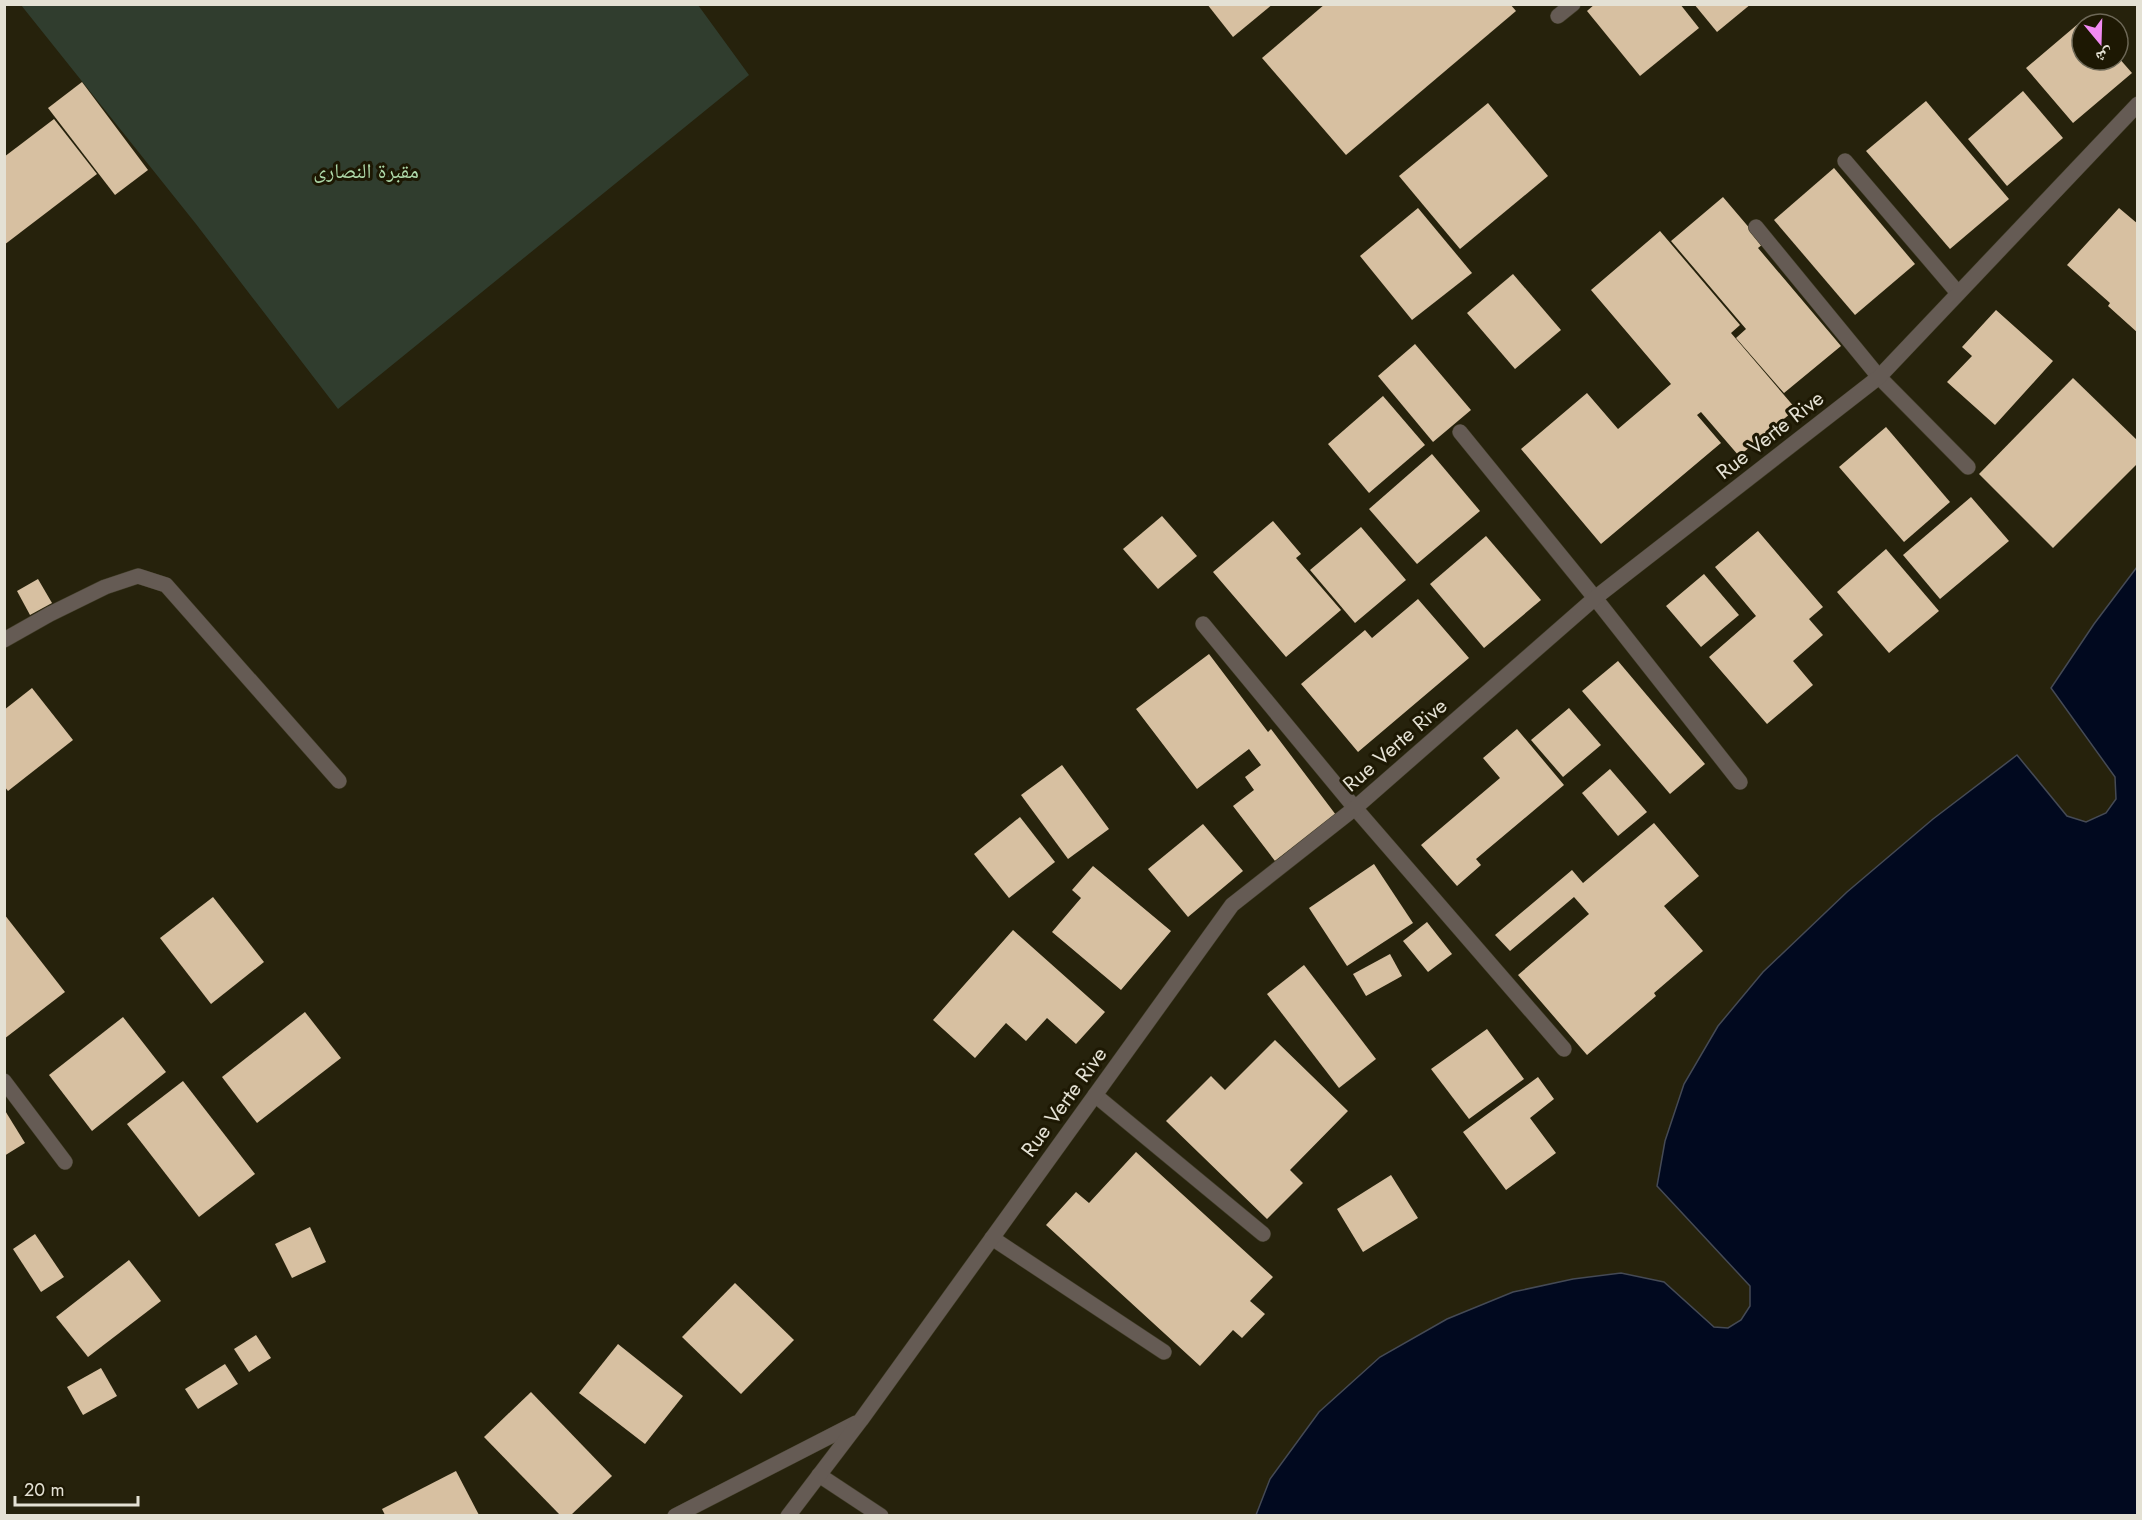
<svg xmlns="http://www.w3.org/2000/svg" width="2142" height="1520" font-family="Jost,'Noto Naskh Arabic',sans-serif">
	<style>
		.green { fill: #303d2e }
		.water { fill: #01091f; stroke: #454a55; stroke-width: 1.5 }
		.building { fill: #d7c0a1 }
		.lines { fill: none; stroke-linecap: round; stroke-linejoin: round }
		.service-casing { stroke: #413d28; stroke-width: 16 }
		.minor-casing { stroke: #413d28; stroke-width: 16 }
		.service { stroke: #655b54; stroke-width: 15 }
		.minor { stroke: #655b54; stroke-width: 15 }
		.labels { text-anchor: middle; stroke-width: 6; stroke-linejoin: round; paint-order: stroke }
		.park-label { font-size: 21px; fill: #aed9a9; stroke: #1d1803 }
		.street-label { font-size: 21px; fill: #e4e1d4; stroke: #1d1803 }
	</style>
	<rect width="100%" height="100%" fill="#26220c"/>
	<path class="green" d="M21,5h677l51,70 -411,334 -142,-185z"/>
	<path class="water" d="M2137,567v948h-881l14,-36 49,-67 61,-55 67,-38 66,-27 60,-13 48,-6 43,9 50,45 14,1 13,-8 9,-14v-20l-93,-100 8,-45 19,-57 34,-58 45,-54 84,-80 86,-73 84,-64 50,61 19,6 20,-9 10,-14 -1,-22 -64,-89 43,-64z"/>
	<g class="building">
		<path d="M1207,4h66l-40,33z"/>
		<path d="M1325,4h185l6,7 -170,144 -84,-97z"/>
		<path d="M1595,4h85l19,24 -59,48 -53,-65z"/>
		<path d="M1694,4h57l-34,28z"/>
		<path d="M2085,18l5,6h-8v36h36v-3l14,16 -59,50 -47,-55z"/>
		<path d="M82,82l66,88 -33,25 -67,-87z"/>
		<path d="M2023,91l40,47 -56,48 -39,-47z"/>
		<path d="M1926,101l83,98 -59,50 -84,-98z"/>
		<path d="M1488,103l60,73 -88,73 -61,-73z"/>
		<path d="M54,119l43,55 -93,71v-88z"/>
		<path d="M1834,168l81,96 -60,51 -81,-95z"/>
		<path d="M1723,197l40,47 -5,4 83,98 -57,47 -48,-55 10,-9 -75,-88z"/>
		<path d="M1418,208l54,65 -60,47 -52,-64z"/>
		<path d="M2119,208l19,16v109l-30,-27 2,-3 -43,-38z"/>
		<path d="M1660,231l80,94 -9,8 65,76 -57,47 -38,-44 -4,3 24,28 -120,101 -80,-95 66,-56 31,36 53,-45 -80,-94z"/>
		<path d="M1513,274l48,56 -46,39 -48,-56z"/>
		<path d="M1996,310l57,51 -58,64 -48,-43 25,-26 -10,-9z"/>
		<path d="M1415,344l56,66 -38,32 -55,-66z"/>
		<path d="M2073,378l65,63v22l-85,85 -74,-74z"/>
		<path d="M1383,396l42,49 -56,48 -41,-49z"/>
		<path d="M1886,427l64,75 -46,40 -65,-75z"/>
		<path d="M1432,454l48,57 -63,53 -48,-55z"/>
		<path d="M1971,497l38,44 -69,58 -37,-44z"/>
		<path d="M1162,516l35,40 -39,33 -35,-40z"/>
		<path d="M1273,521l28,33 -5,4 45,52 -55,47 -73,-85z"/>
		<path d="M1361,527l45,53 -51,43 -45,-53z"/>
		<path d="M1758,531l65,76 -14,12 14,16 -30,26 20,24 -46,39 -58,-67 47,-41 -41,-49z"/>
		<path d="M1486,536l55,64 -57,48 -54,-64z"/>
		<path d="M1886,549l53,62 -50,42 -52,-61z"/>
		<path d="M1704,574l35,41 -38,32 -35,-41z"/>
		<path d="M38,579l14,24 -22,12 -13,-24z"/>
		<path d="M1418,599l51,59 -111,94 -57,-68 64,-54 7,8z"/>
		<path d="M1209,654l59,78 3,-3 65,86 -61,46 -42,-55 21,-16 -9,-13 16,-12 -12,-16 -52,40 -61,-80z"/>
		<path d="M1618,661l87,103 -35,30 -88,-103z"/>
		<path d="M32,688l41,52 -65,51 -4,-5v-76z"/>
		<path d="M1569,708l32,37 -38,32 -32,-37z"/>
		<path d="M1517,729l47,56 -88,74 5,6 -24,21 -36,-41 79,-67 -17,-20z"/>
		<path d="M1062,765l47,64 -41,30 -47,-64z"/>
		<path d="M1610,769l37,43 -29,24 -36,-43z"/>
		<path d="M1020,817l35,45 -46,36 -35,-44z"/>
		<path d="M1654,823l45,53 -35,30 39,45 -49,42 2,3 -69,59 -69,-80 71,-61 -15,-17 -64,54 -15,-16 77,-65 11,13z"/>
		<path d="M1203,824l40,47 -55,46 -40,-48z"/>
		<path d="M1374,864l39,59 -66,43 -38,-58z"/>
		<path d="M1093,866l78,65 -50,59 -69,-58 29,-34 -9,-8z"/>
		<path d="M213,897l51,65 -53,42 -51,-66z"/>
		<path d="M4,914l61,78 -61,47z"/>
		<path d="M1427,922l25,32 -24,18 -25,-31z"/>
		<path d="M1013,930l92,82 -29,32 -29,-26 -21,23 -20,-18 -31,35 -42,-38z"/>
		<path d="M1390,954l12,22 -36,20 -13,-22z"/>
		<path d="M1304,965l72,94 -37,29 -72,-94z"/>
		<path d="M305,1012l36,46 -84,65 -35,-46z"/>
		<path d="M123,1017l43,55 -74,59 -43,-56z"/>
		<path d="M1487,1029l37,50 -55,40 -38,-50z"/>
		<path d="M1275,1040l73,71 -58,59 13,13 -36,36 -101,-98 45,-45 14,14z"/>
		<path d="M1538,1077l16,22 -24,19 26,35 -50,37 -43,-58z"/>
		<path d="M183,1081l72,93 -56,43 -72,-93z"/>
		<path d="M4,1109l21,34 -21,13z"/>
		<path d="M1136,1152l137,125 -23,24 15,13 -23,24 -9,-8 -33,36 -154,-141 30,-33 13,11z"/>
		<path d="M1391,1175l27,43 -55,34 -26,-43z"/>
		<path d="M310,1227l16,35 -34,16 -17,-34z"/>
		<path d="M35,1234l29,43 -23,15 -28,-43z"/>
		<path d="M129,1260l32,41 -73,56 -32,-40z"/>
		<path d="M735,1283l59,57 -53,54 -59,-57z"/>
		<path d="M256,1335l15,23 -22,14 -15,-23z"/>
		<path d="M618,1344l65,52 -38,48 -66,-51z"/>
		<path d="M225,1364l13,20 -40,25 -13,-20z"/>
		<path d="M101,1368l16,28 -34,19 -16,-28z"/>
		<path d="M531,1392l81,84 -41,39h-11l-76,-78z"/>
		<path d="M456,1471l23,44h-94l-3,-6z"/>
	</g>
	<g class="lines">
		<defs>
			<path id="service" d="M4,640l46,-26 55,-27 33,-11 28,9 173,196"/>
			<g id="minor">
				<path d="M1558,16l15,-12"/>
				<path d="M1845,161l113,132"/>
				<path d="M1756,227l123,150 89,90"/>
				<path d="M1460,432l135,166 145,184"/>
				<path d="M1203,624l152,184 209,241"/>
				<path d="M4,1081l61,81"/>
				<path d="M1095,1095l168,139"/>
				<path d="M992,1238l172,114"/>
				<path d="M819,1475l62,41"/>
				<path d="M675,1516l181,-93"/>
				<path d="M788,1516l73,-96 371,-515 123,-97 240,-210 284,-221 259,-273"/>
			</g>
		</defs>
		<use href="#service" class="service-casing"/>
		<use href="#minor" class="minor-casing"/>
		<use href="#service" class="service"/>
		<use href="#minor" class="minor"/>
	</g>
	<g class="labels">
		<g class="park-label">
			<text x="366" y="178">مقبرة النصارى</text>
		</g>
		<g class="street-label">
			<text transform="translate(1770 435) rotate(-38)" y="7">Rue Verte Rive</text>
			<text transform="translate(1395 745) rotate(-41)" y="7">Rue Verte Rive</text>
			<text transform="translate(1064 1102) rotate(-54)" y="7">Rue Verte Rive</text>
		</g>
	</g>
	<rect width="2142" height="1520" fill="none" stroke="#e4e1d4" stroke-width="12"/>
	<g transform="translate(2100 42) rotate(161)"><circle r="28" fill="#1d1803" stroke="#6d6857" stroke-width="1.5"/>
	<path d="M0-4.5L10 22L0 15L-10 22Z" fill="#f28af3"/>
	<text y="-9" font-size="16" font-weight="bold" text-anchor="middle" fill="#e4e1d4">ش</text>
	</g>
	<path d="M15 1496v9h123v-9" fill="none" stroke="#e4e1d4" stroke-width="3"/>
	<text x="24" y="1496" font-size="18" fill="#e4e1d4" stroke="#1d1803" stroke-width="4.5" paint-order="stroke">20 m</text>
</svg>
